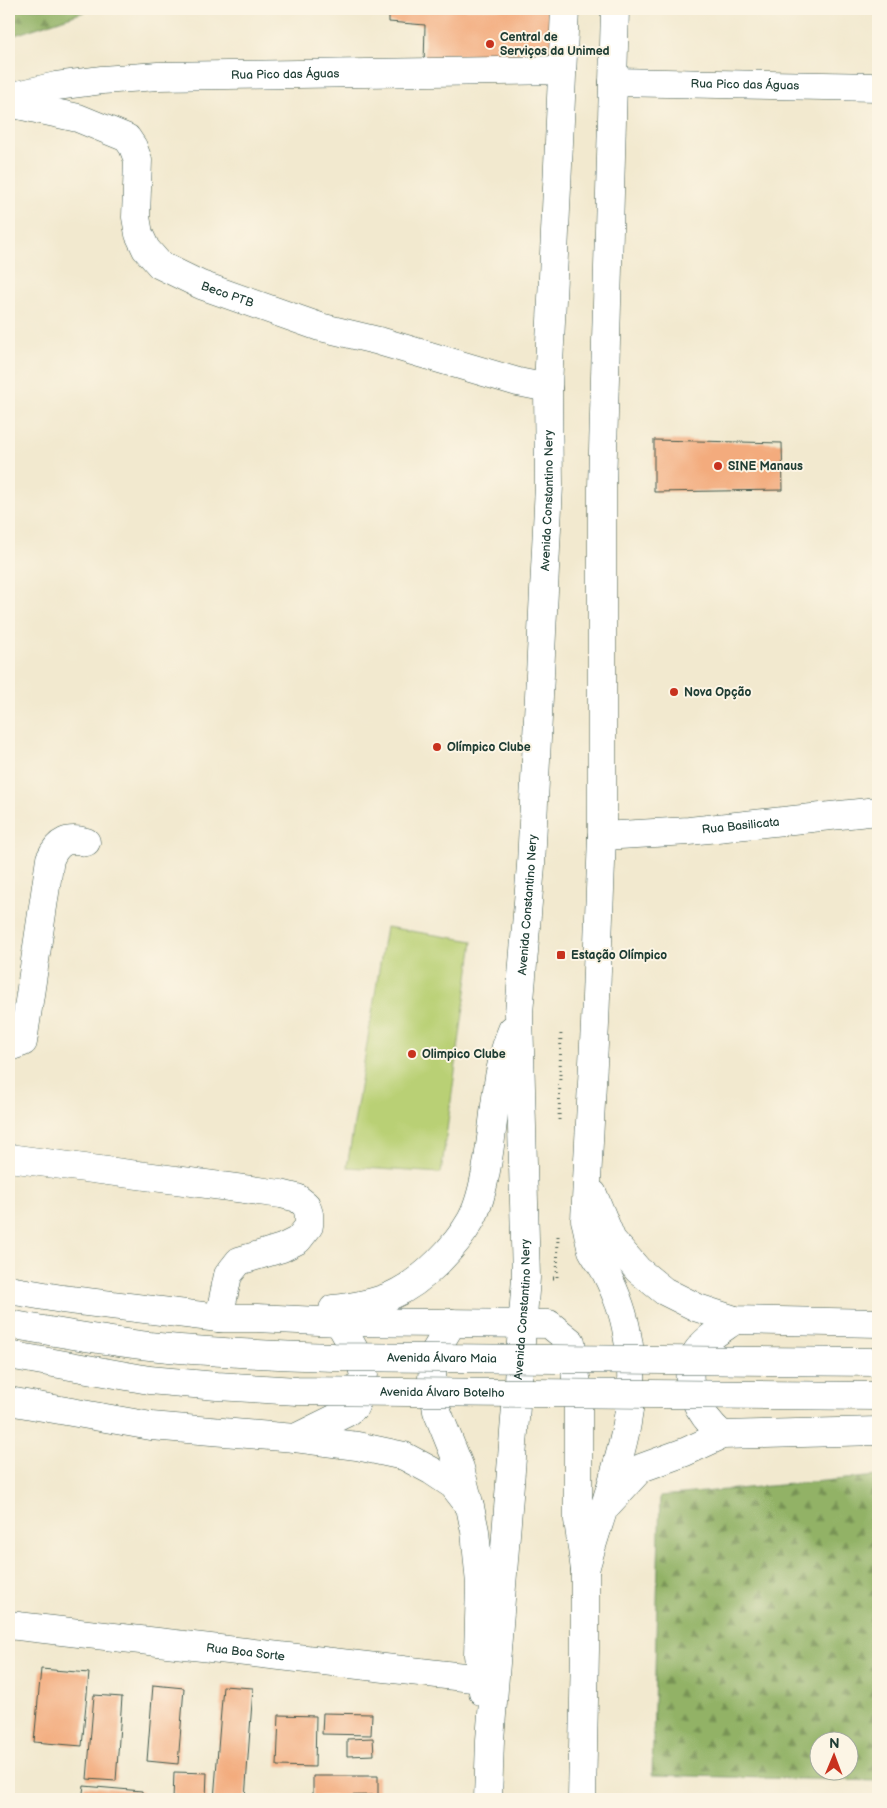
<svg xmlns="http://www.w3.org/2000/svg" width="887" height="1808" font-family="'Balsamiq Sans',sans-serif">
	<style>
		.green { fill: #b9d075; stroke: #6c8654 }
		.forest { fill: url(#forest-firs); stroke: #58784d; fill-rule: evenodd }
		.building { fill: #f3ab7d }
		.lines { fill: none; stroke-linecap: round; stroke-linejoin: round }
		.minor-casing { stroke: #3f574b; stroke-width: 29 }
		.highway-casing { stroke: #3f574b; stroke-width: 29 }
		.path { stroke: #3f574b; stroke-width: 3; stroke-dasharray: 1 4; stroke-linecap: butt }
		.minor { stroke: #fff; stroke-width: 28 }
		.highway { stroke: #fff; stroke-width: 28 }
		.major-bridge-casing { stroke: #3f574b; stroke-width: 29; stroke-linecap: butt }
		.major-bridge { stroke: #fff; stroke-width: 28 }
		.poi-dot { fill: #c8321e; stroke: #fcf5e5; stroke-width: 2 }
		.labels { text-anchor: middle; stroke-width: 4; stroke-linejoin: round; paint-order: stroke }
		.poi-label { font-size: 12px; font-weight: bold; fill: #1f3d34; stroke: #fcf5e5; text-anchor: start }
		.street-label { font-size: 12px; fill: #1f3d34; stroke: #fcf5e5 }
	</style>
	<defs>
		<pattern id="forest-firs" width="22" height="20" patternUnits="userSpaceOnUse" patternTransform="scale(1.25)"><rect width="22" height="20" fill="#92b266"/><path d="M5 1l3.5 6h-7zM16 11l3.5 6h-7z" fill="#779255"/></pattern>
	</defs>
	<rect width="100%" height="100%" fill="#fcf5e5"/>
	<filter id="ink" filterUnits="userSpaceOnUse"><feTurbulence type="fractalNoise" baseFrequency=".02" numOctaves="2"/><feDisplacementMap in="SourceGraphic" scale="10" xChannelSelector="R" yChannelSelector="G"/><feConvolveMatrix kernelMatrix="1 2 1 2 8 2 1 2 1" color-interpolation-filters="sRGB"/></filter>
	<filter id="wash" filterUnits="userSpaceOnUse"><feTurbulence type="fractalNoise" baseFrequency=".0096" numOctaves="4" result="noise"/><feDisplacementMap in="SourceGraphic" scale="20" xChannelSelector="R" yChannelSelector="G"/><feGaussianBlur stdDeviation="1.12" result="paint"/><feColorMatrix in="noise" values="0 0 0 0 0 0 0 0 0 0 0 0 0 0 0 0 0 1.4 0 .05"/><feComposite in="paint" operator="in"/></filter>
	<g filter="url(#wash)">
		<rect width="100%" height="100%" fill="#f2e9cf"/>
		<path class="green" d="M386,927l87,14 -32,232 -94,-6z"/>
		<g class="forest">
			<path d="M9,9h84l-84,28z"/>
			<path d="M878,1476v206l-2,99 -224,-6 8,-279zM820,1740h30v30h-30z"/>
		</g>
		<g id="blocks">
			<g class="building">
				<path d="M389,9h167l-2,58 -130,-3 1,-39 -36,-3z"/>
				<path d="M654,440l128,3 1,47 -129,2z"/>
				<path d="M41,1669l48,4 -7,73 -48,-4z"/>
				<path d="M153,1685l31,3 -6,76 -31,-3z"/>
				<path d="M223,1686l30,2 -8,111h-31z"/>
				<path d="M94,1695l28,2 -6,84 -29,-2z"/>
				<path d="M323,1713l49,1 -1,21 -49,-1z"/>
				<path d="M279,1715l37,1 -1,51 -38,-1z"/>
				<path d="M373,1738l1,17 -27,1v-17z"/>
				<path d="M174,1772l33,1 -1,26h-33z"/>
				<path d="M313,1776h65v19l-65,1z"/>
				<path d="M84,1786l58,5v8h-60z"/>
			</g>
		</g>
	</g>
	<g filter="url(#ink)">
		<use href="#blocks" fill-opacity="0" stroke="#3f574b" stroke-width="1"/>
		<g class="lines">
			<defs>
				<g id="minor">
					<path id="s1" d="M613,82l265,5"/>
					<path id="s2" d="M9,97l47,-11 46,-6 56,-4 404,-6"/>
					<path id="s3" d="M9,103l69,15 49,20 6,9 5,13 -2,57 3,17 7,15 14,16 41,20 119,42 59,14 139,41 30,6"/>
					<path id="s4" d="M602,836l87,-5 189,-20"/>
					<path d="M9,1047l14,-5 27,-183c8,-18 18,-22 36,-17"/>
					<path d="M9,1158l272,36 16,4 9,7 3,9v12l-11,14 -16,8 -43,13 -11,14 -9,43"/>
					<path id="s5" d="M9,1625l472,54"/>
				</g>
				<g id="highway">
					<path d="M593,1194l19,46 26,30 26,21 34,17 37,12 143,3"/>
					<path d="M9,1290l53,9 157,19h38l82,4 210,2 22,18 7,50v128l7,50v80l-3,149"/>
					<path d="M333,1309c46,-5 72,-14 105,-47 13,-13 24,-26 33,-42 9,-16 13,-37 16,-55 8,-43 8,-95 25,-135"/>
					<path d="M452,1323l-18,30 -2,25 5,33 23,57 9,35"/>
					<path d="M9,1401l142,25 144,12 62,8 47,10 28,15 21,14 17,22 5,24 5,53 -2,71 5,37"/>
					<path d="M722,1435c-21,-19 -44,-53 -26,-82 9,-14 25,-23 39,-33"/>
					<path d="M295,1438l51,-25 9,-7 4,-12 5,-19 -4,-15 -21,-38"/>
					<path d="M608,1504l33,-36 44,-16 37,-17 156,-4"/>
					<path d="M585,1570c21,-79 59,-152 42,-236 -3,-21 -12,-43 -21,-61 -4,-8 -10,-15 -14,-23 -3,-9 -4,-20 -7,-30l10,-196 7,-188v-348l13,-479"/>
					<path id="s6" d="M488,1799l2,-59 36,-462 -7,-265 12,-148 18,-380 -1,-97 17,-379"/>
				</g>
			</defs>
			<use href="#minor" class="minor-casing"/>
			<use href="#highway" class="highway-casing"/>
			<g class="path">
				<path d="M559,1120l2,-90"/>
				<path d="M553,1278h4l1,-42"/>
			</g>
			<use href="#minor" class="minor"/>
			<use href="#highway" class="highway"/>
			<defs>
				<g id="major-bridge">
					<path id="s7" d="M9,1324c50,9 100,18 150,23 58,6 116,8 175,10l544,5"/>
					<path id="s8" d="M9,1355l140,25 68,6 80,5 581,5"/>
				</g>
			</defs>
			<use href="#major-bridge" class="major-bridge-casing"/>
			<use href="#major-bridge" class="major-bridge"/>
		</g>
	</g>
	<g class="poi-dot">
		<circle cx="490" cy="44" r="5"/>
		<circle cx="718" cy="466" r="5"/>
		<circle cx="674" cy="692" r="5"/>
		<circle cx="437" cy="747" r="5"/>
		<rect x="556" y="950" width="10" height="10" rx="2.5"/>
		<circle cx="412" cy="1054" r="5"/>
	</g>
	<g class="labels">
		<g class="poi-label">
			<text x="500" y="41">Central de<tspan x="500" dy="14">Serviços da Unimed</tspan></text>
			<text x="728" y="470">SINE Manaus</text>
			<text x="684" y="696">Nova Opção</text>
			<text x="447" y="751">Olímpico Clube</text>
			<text x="571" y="959">Estação Olímpico</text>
			<text x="422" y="1058">Olimpico Clube</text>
		</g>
		<g class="street-label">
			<text dy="4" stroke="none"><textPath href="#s2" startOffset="278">Rua Pico das Águas</textPath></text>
			<text dy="4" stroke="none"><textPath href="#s1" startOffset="132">Rua Pico das Águas</textPath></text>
			<text dy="4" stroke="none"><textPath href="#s3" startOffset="334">Beco PTB</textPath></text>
			<text dy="4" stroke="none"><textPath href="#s6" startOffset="1301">Avenida Constantino Nery</textPath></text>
			<text dy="4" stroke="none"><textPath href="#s4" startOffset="139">Rua Basilicata</textPath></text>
			<text dy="4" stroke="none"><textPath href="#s6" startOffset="896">Avenida Constantino Nery</textPath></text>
			<text dy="4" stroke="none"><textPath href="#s6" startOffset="491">Avenida Constantino Nery</textPath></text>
			<text dy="4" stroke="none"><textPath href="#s7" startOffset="435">Avenida Álvaro Maia</textPath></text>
			<text dy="4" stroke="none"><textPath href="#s8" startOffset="436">Avenida Álvaro Botelho</textPath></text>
			<text dy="4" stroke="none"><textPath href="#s5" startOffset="238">Rua Boa Sorte</textPath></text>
		</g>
	</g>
	<rect width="887" height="1808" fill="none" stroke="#fcf5e5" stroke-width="30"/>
	<g transform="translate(834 1756) rotate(1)"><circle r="24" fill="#fcf5e5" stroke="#a4ab9e"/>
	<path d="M0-4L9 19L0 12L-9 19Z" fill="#c8321e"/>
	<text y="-8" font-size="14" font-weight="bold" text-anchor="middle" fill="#1f3d34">N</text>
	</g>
</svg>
